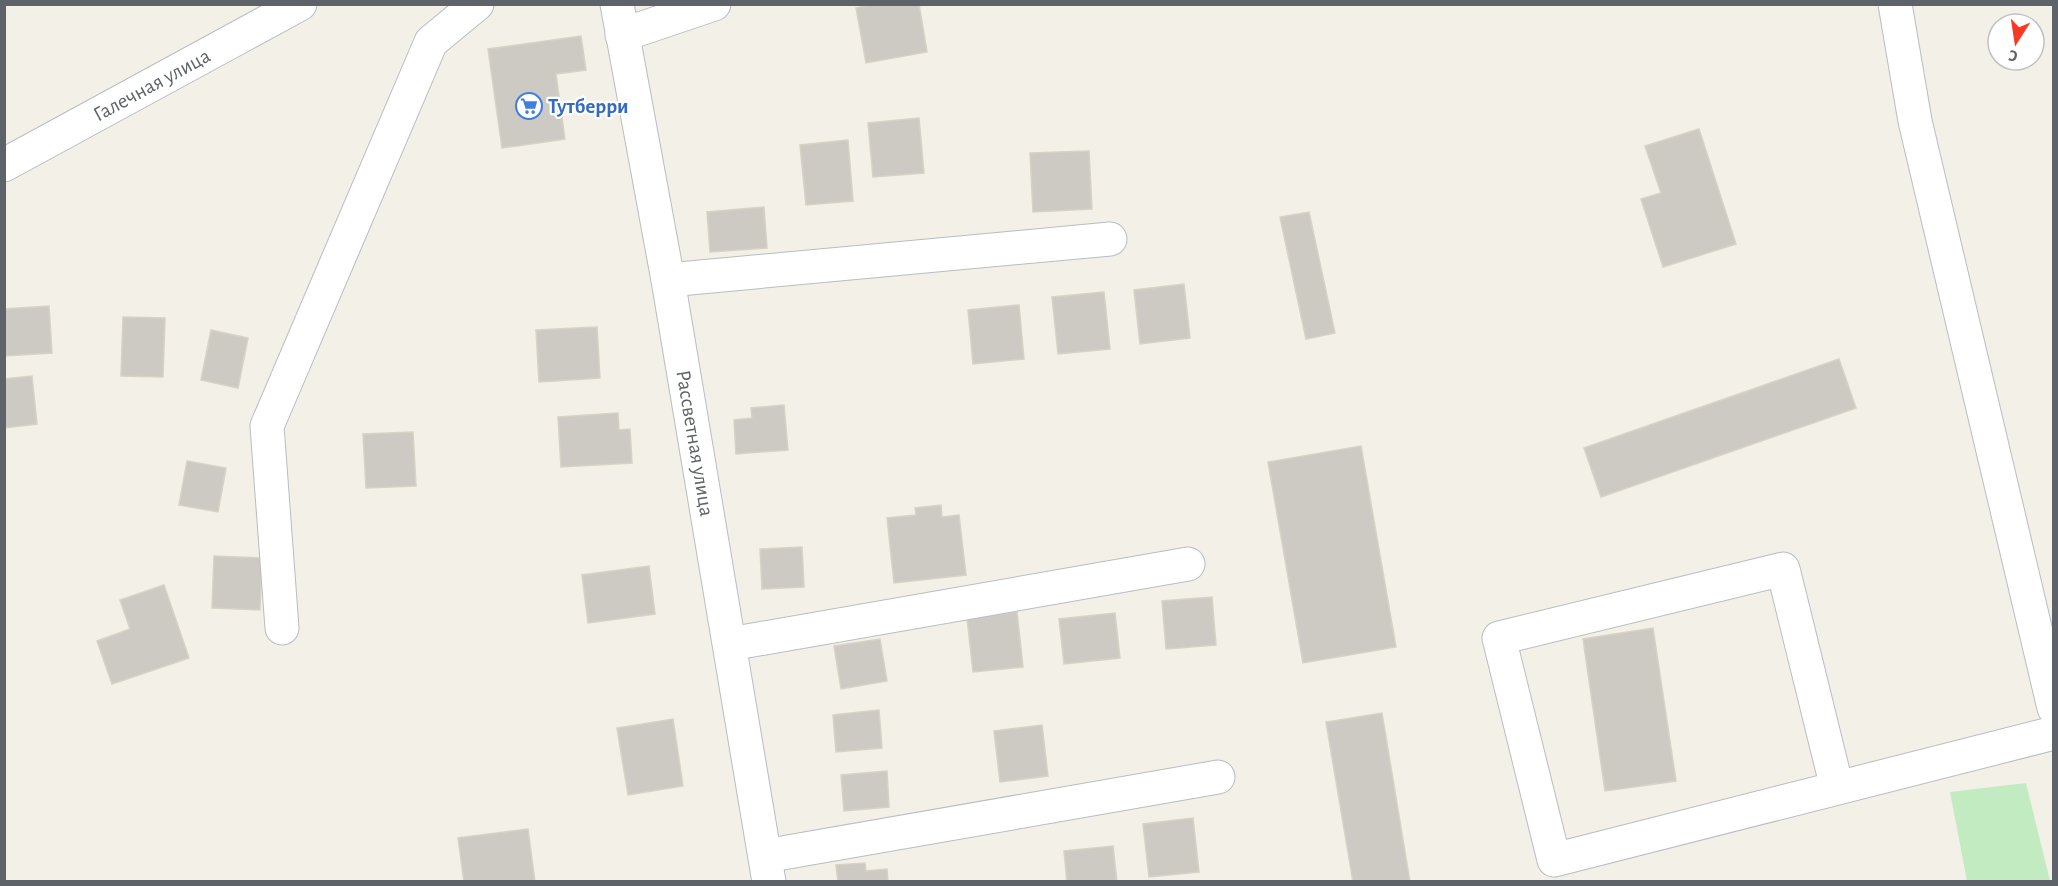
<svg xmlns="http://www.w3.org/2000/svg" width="2058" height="886" font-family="'Alegreya Sans',sans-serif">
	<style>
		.green { fill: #c2ebc2 }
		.building { fill: #cdcac4; stroke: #d7d2c4; stroke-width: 1.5 }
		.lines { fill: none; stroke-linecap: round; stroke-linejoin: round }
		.minor-casing { stroke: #b9bdc1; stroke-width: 35 }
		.minor { stroke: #fff; stroke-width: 33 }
		.labels { text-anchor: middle; stroke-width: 4.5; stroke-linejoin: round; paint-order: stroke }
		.street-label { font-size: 21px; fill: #5e6369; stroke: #fff }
		.shop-label { font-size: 21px; font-weight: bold; fill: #366cbe; stroke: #fff; text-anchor: start }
	</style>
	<rect width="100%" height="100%" fill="#f2f0e7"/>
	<path class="green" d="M2026,783l24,98h-83l-17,-89z"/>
	<g class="building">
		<path d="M873,4h46l8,48 -61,11 -10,-55z"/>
		<path d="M581,36l5,34 -30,4 9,65 -63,9 -14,-99z"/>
		<path d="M919,118l5,55 -51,4 -5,-54z"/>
		<path d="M1699,129l37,115 -73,23 -22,-68 20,-6 -16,-47z"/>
		<path d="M848,140l5,61 -47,4 -6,-60z"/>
		<path d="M1089,151l3,58 -59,3 -3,-59z"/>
		<path d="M764,207l3,41 -57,4 -3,-40z"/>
		<path d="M1309,212l26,121 -29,6 -26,-122z"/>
		<path d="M1184,284l6,54 -50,6 -6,-54z"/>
		<path d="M1104,292l6,57 -52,5 -6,-57z"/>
		<path d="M1019,305l5,54 -51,5 -5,-54z"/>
		<path d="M49,306l3,47 -48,3v-47z"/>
		<path d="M123,317l42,1 -2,59 -42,-1z"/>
		<path d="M597,327l3,51 -61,4 -3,-52z"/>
		<path d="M211,330l37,8 -10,50 -37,-8z"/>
		<path d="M1839,359l17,49 -255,89 -17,-49z"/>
		<path d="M32,376l5,48 -33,4v-49z"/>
		<path d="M784,405l4,45 -52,4 -2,-34 18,-2 -1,-10z"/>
		<path d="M618,413l1,17 11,-1 2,34 -71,4 -3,-50z"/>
		<path d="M413,432l3,54 -50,2 -3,-54z"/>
		<path d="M1361,446l35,201 -93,16 -35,-201z"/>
		<path d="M187,461l39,7 -8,44 -39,-7z"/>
		<path d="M941,505l1,12 17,-2 7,60 -72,8 -7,-65 29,-3 -1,-7z"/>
		<path d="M802,547l2,40 -42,2 -2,-40z"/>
		<path d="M214,556l48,2 -2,52 -48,-2z"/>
		<path d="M649,566l6,48 -67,9 -6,-48z"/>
		<path d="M164,585l25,73 -77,26 -15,-43 33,-12 -10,-29z"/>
		<path d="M1212,597l4,48 -50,4 -4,-48z"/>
		<path d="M1017,612l6,55 -50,5 -6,-54z"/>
		<path d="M1115,613l5,45 -56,6 -5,-45z"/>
		<path d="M1653,628l23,153 -71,10 -22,-152z"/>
		<path d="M880,639l7,42 -46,8 -7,-43z"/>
		<path d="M879,710l3,38 -46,4 -3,-37z"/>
		<path d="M1382,713l28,169h-57l-27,-160z"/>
		<path d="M673,719l10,67 -55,9 -11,-67z"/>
		<path d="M1042,725l6,51 -48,6 -6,-51z"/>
		<path d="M887,771l2,36 -45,4 -3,-36z"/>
		<path d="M1193,818l6,54 -50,5 -6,-53z"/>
		<path d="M528,829l7,53h-71l-6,-44z"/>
		<path d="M1113,846l4,36h-50l-3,-31z"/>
		<path d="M865,863l1,8 21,-2 1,13h-50l-2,-17z"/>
	</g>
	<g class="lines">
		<defs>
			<g id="minor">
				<path id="s1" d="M617,4l51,276 101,602"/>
				<path d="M1895,4l20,117 139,587"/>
				<path d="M622,35l92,-31"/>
				<path id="s2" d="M4,165l296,-161"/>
				<path d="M668,280l442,-41"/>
				<path d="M282,628l-15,-202 164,-384 46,-38"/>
				<path d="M730,644l458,-80"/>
				<path d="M1837,788l-54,-219 -284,69 55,222 500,-127"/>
				<path d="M765,856l453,-79"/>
			</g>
		</defs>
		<use href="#minor" class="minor-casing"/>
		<use href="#minor" class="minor"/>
	</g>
	<defs>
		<symbol id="supermarket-ring" viewBox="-11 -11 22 22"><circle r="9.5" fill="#fff" stroke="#3f7fe0" stroke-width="1.5"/><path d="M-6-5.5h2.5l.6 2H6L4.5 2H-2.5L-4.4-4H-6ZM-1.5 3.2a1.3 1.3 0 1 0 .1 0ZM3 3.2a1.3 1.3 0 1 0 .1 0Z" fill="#3f7fe0"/></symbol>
	</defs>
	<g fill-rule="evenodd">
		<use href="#supermarket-ring" x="514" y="91" width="30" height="30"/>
	</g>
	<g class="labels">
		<g class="street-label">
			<text dy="7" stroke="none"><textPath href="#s2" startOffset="168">Галечная улица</textPath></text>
			<text dy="7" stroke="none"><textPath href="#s1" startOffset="446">Рассветная улица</textPath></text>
		</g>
		<g class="shop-label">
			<text x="548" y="113">Тутберри</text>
		</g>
	</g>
	<rect width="2058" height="886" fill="none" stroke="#5e6369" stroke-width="12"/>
	<g transform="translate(2016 42) rotate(192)"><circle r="28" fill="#ffffff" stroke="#bfc1c3" stroke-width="1.5"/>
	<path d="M0-4.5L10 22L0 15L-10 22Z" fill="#fa3824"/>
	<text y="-9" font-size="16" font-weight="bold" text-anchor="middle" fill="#5e6369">С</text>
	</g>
</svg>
